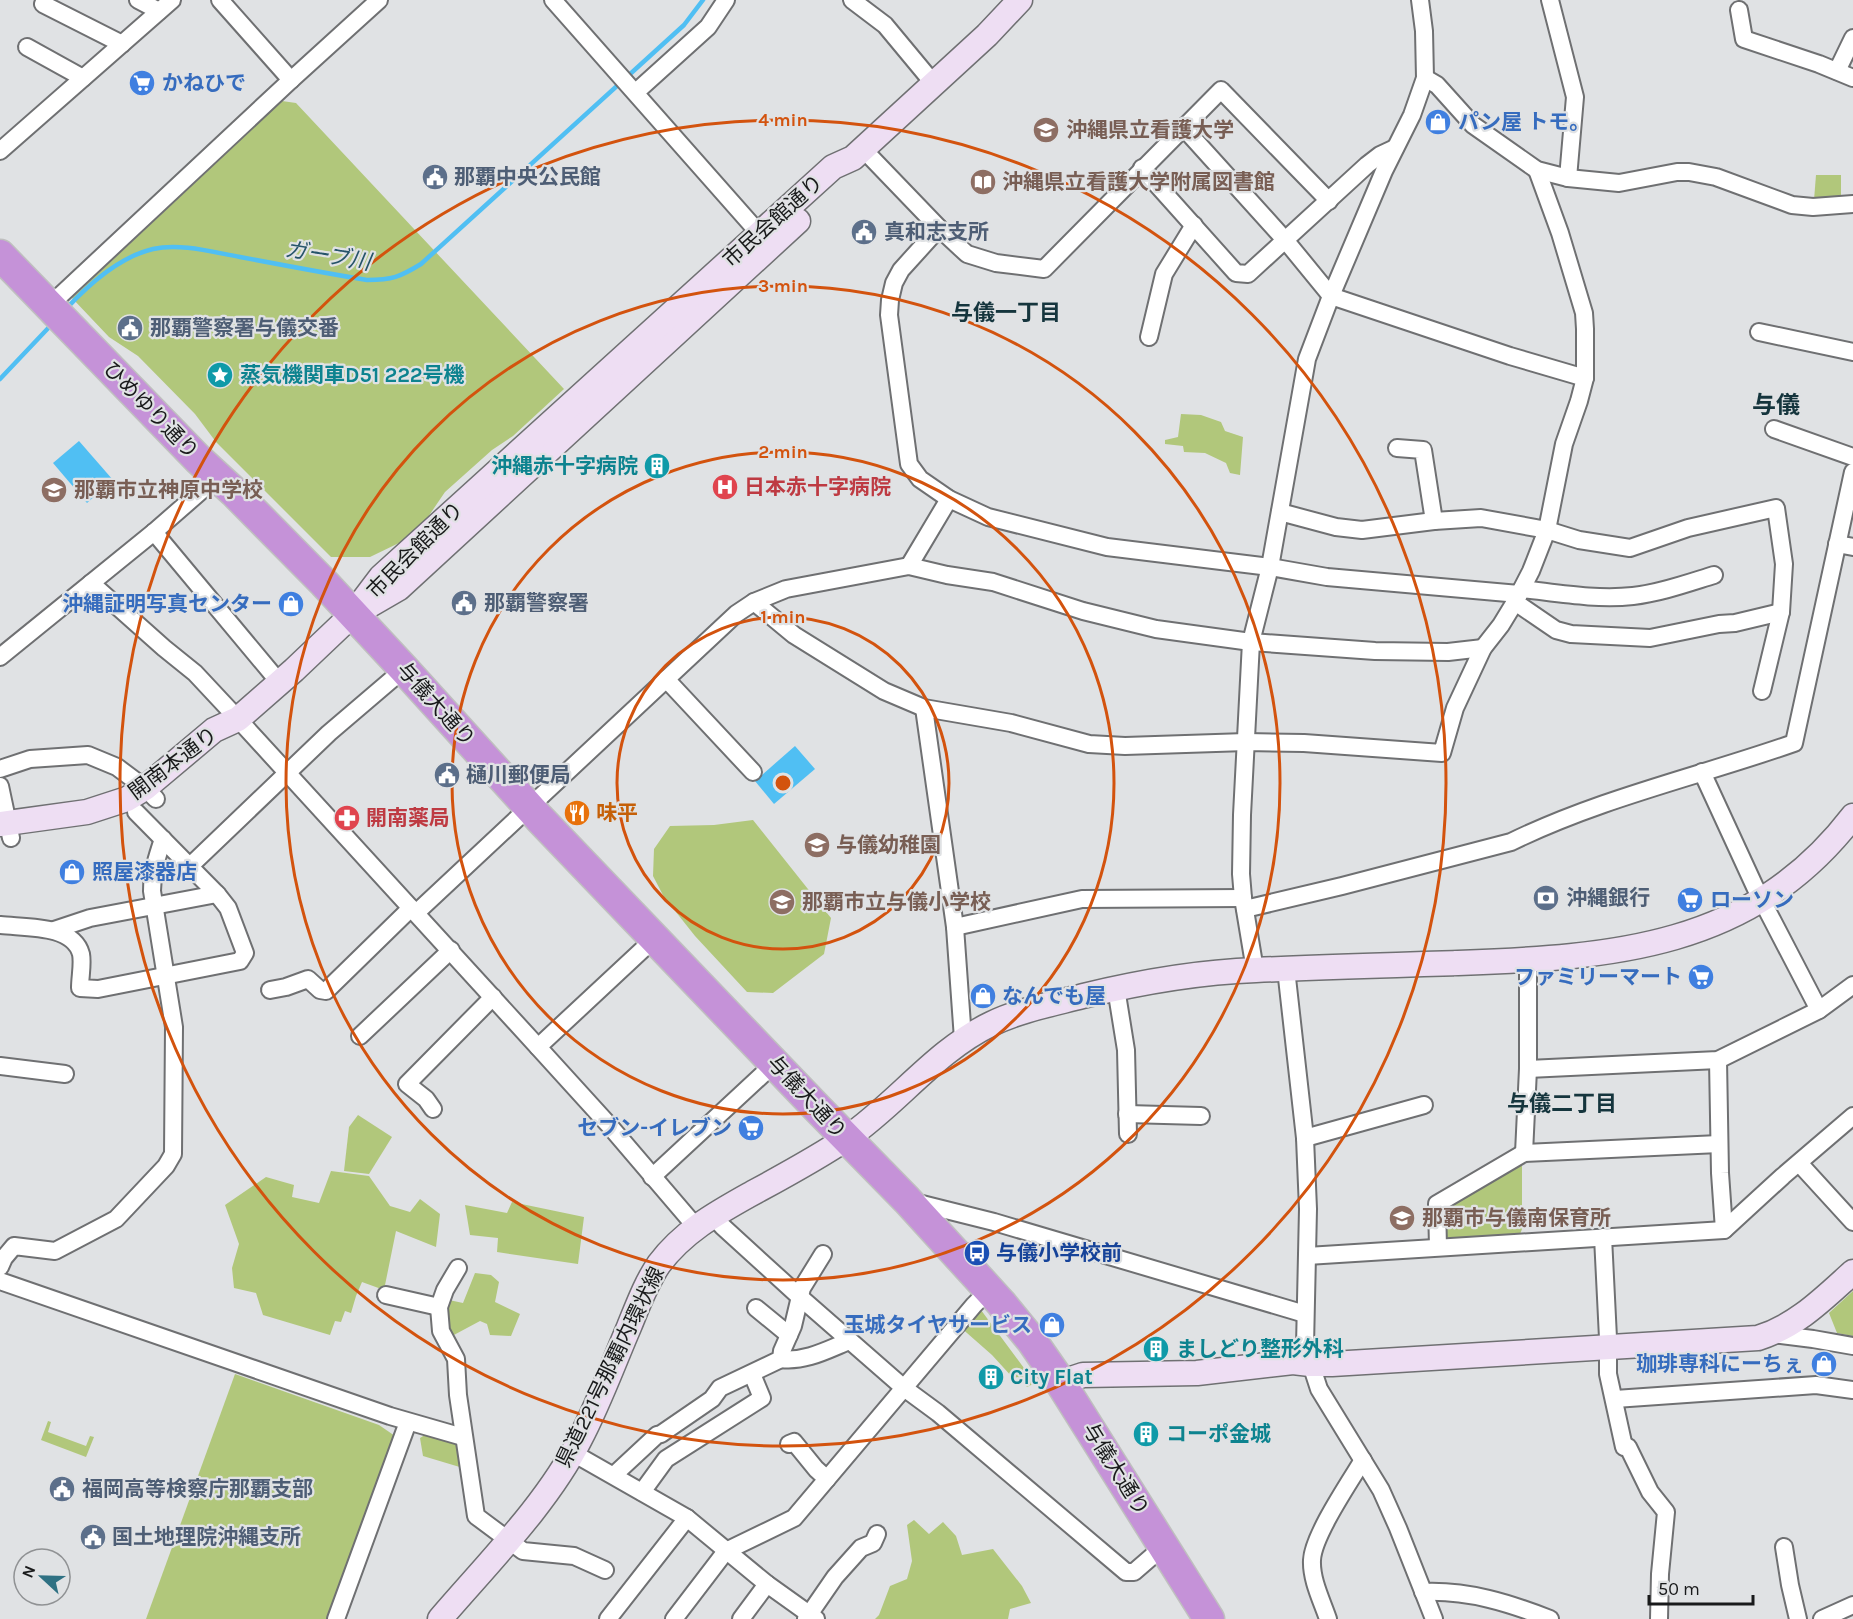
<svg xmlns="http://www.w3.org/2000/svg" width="1853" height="1619" font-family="Karla,'Noto Sans JP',sans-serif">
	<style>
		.green { fill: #b1c77b }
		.water { fill: #50bff3 }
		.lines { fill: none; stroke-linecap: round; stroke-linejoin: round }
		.stream { stroke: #50bff3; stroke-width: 4.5 }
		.street-casing { stroke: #6f7072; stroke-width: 20 }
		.secondary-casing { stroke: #6f7072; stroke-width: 27 }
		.highway-casing { stroke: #bfbfbf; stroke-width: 33 }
		.street { stroke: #fff; stroke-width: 16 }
		.secondary { stroke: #eedef3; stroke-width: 24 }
		.highway { stroke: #c592d8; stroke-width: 30 }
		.ring { fill: none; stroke: #d3530e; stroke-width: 3 }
		.labels { text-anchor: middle; stroke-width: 4.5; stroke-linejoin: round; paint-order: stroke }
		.shop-label { font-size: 21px; font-weight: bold; fill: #366cbe; stroke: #e0e2e4; text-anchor: start }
		.education-label { font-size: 21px; font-weight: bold; fill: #785e54; stroke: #e0e2e4; text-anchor: start }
		.service-label { font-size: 21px; font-weight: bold; fill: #4e5e75; stroke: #e0e2e4; text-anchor: start }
		.street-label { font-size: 21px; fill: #191a1b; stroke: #e0e2e4 }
		.culture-label { font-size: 21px; font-weight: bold; fill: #0d838f; stroke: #e0e2e4; text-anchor: start }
		.health-label { font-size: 21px; font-weight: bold; fill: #be3a42; stroke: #e0e2e4; text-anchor: start }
		.food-label { font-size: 21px; font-weight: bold; fill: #c56008; stroke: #e0e2e4; text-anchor: start }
		.transit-label { font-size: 21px; font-weight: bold; fill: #164399; stroke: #e0e2e4; text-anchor: start }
		.water-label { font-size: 22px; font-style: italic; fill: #26546a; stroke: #e0e2e4 }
		.neighbourhood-label { font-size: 22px; font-weight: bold; fill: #15353d; stroke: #e0e2e4 }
		.quarter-label { font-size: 24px; font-weight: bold; fill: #15353d; stroke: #e0e2e4 }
		.centre { fill: #d3530e; stroke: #e0e2e4; stroke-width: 3 }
		.ring-label { font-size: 18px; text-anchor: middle; font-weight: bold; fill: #d3530e; stroke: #e0e2e4; stroke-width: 4.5; stroke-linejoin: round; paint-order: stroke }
	</style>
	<rect width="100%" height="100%" fill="#e0e2e4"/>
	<g class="green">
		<path d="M282,101l14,2 268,286 -51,47 -21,14 -47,42 -17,25 -27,25 -31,15h-39l-115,-115 -21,-28 -57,-58 -29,-19 -37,-39z"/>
		<path d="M1816,175h25v25h-27z"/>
		<path d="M1181,414l20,1 20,7 4,9 18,6 -3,38 -10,-2 -4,-10 -21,-10 -21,-1 -1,-6 -18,-2v-4l13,-3z"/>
		<path d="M753,820l78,98 -7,36 -51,39 -26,-1 -52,-56 -31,-39 -11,-21 1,-27 16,-23 44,-1z"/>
		<path d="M358,1115l34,22 -23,37 -25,-3 5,-44z"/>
		<path d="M1522,1161v68l-3,8 -69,4 -7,-5 -2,-25 5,-8z"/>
		<path d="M331,1171l38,5 21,30 20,6 10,-13 20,15 -4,33 -40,-16 -12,59 -22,-8 -6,14 -5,17 -6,-2 -4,11 -6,-1 -5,14 -67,-20 -7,-22 -22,-5 -2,-20 7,-24 -14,-39 41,-28 28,8 -2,12 27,6z"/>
		<path d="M512,1202l72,15 -6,47 -81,-12 1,-14 -28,-3 -5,-30 42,8z"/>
		<path d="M475,1273l16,2 8,7 -4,20 25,12 -9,22 -21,-1 -3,-11 -7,-3 -28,15 -7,-20 4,-16 14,3z"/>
		<path d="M1853,1291v45l-16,-3 -8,-20z"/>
		<path d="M978,1306l57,77 -8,4 -9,-10 -5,1 -21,-23 -33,-29z"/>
		<path d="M235,1374l144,51 16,11 -64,183h-185z"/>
		<path d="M48,1421l3,1 -3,10 38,14 4,-10 4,1 -8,20 -45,-17z"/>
		<path d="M428,1433c30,8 30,2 35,35l-40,-12 -3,-18z"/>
		<path d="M914,1520l15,14 14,-12 13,14 6,19 31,-6 29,37 9,17 -21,6 -2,10h-133l4,-4 11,-29 17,-7 5,-18 -5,-36z"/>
	</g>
	<g class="water">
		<path d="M79,441l34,39 -26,23 -34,-40z"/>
		<path d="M795,746l20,23 -41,35 -19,-23z"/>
	</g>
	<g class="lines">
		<g class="stream">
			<path d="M66,309c23,-25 53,-52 87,-60 27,-6 59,3 87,8 42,8 84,16 127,23 25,0 33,-3 54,-16l263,-239 19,-25"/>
			<path d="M0,379l53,-56"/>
		</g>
		<defs>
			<g id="street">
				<path d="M138,0l21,11"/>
				<path d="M220,0l71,80"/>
				<path d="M553,0l212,240"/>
				<path d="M852,0l33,25 49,59"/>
				<path d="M1550,0l25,97 -7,81"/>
				<path d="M43,4l79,40"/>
				<path d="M1739,10l5,29 75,25 34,14"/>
				<path d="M27,47l56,31"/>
				<path d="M1837,71l16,-33"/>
				<path d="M1425,78l12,7 36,40 64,45 31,8 51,5 58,-11h12l27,5 76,28 21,2 40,-3"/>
				<path d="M636,92l72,-65 18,-27"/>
				<path d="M1183,127l103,114 45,55 179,60 75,22"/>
				<path d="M863,149l76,79 28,26 29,9 48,6 177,-179 108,111"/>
				<path d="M0,151l172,-151"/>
				<path d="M1142,168l94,105 12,1 119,-109 13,-10 15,-7"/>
				<path d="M939,228l-38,42 -7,13 -4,17 -1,15 20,149 11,15 29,20 39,18 119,30 163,20 57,10 192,17"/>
				<path d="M49,306l242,-226 88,-80"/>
				<path d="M1759,332l94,20"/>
				<path d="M1149,337l15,-63 30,-49"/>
				<path d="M1774,429l79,28"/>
				<path d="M1397,448l26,2 11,71"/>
				<path d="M1280,512l56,15 26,3 72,-9 47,-3 66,12 32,10 51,8 58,-20 88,-20 8,56 -3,48 -19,79"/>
				<path d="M154,532l125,150"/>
				<path d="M1837,544l16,3"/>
				<path d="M909,566l40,-67"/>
				<path d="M91,583l73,65 31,25 43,46 300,328 70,77 88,103"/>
				<path d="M1522,589c36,4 74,11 111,7 27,-3 55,-13 81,-21"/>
				<path d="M754,602l40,33 90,56 40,17 87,15 78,21 36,2 121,-4 58,1 138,10 13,-45 28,-60 18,-23 14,-23 16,-31 16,-41 17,-86 15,-43 6,-23v-49l-1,-16 -24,-80 -23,-63"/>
				<path d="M1515,602l41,28 15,4 79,4 69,-14 16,-1 46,-11"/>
				<path d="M0,657l154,-125 63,-55"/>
				<path d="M666,679l87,93"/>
				<path d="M924,708l31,219 8,112"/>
				<path d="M0,769l30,-10 58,-4 29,12 28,21 11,11"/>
				<path d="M1702,772l53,115 64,123"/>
				<path d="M0,786l11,52"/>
				<path d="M189,867l140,-134 75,-64"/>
				<path d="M1245,909l97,-23 169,-44c90,-44 189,-66 283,-99l59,-271"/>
				<path d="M416,913l320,-299 18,-12 32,-13 123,-23 38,9 46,7 90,29 73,18 95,13 124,9 73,1 35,-4"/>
				<path d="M0,925c24,3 73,-1 81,29 2,10 -1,23 -1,34l18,1 142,-28 5,-8 -17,-45 -11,-14 -81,-82"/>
				<path d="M955,927l127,-28 161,-1"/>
				<path d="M54,930l36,-12 127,-24"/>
				<path d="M1286,969l19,169 3,71 -3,137 14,43 62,101 17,38 36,91"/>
				<path d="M1255,970l-12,-72 -2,-24 1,-59 9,-173 19,-75 37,-208 24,-63 53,-125 28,-56 13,-37 -1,-47 -4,-31"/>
				<path d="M1116,988l10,62 2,84"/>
				<path d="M270,990l16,-3 22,-8 12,11 6,1 85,-83"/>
				<path d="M360,1036l91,-86"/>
				<path d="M538,1047l117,-109"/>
				<path d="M1718,1060l2,113 4,57"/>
				<path d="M0,1066l65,8"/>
				<path d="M1528,1069l190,-9 101,-50 34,-25"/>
				<path d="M433,1109l-7,-10 -19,-15 86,-87"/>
				<path d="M1127,1114l74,2"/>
				<path d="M1305,1138l119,-33"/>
				<path d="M1524,1153l4,-84v-109"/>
				<path d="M1799,1163l54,59"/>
				<path d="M652,1177l123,-114"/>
				<path d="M914,1202l80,20 311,92"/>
				<path d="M713,1216l9,10 79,72 103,90 34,25 188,159h8l30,-26"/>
				<path d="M1603,1237l5,101v36l16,73"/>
				<path d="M1438,1247l-1,-43 87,-51 195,-9"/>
				<path d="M1307,1256l417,-26 59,-54 70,-60"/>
				<path d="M0,1267l4,-9 10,-12 41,5 61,-32 50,-53 7,-12 1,-127 -22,-136c0,-19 5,-34 11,-52"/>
				<path d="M458,1268l-13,22 -6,17 2,24 15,28 2,36 18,121 47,35 51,5 31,14"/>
				<path d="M0,1281l390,135 73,21"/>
				<path d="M386,1295l53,12"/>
				<path d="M756,1308l33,27"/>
				<path d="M1772,1334l41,5 40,7"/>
				<path d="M781,1359c24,3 46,-9 68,-18"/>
				<path d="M1615,1399l201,-14 37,5"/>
				<path d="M789,1444l5,-2 22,27 11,10"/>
				<path d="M1628,1447l22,45 16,20 -6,62 -1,45"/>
				<path d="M573,1453l114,65 80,66 49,35"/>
				<path d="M614,1475l43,-40 4,-1 51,-35 8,-11 61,-29 1,-8 11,-25 9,-38 21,-34"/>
				<path d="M642,1492l24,-33 96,-61 -10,-24"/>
				<path d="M1784,1547l6,38 8,34"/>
				<path d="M1423,1592c45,-2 86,11 127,27"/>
				<path d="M336,1619l72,-197"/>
				<path d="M608,1619l79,-101"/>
				<path d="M674,1619l52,-68 68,-33 180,-213 16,-16"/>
				<path d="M741,1619l26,-35"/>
				<path d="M806,1619l29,-42 26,-29 12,-5 4,-9"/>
				<path d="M1328,1619c-6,-18 -17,-39 -16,-59 1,-24 37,-77 51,-100"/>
				<path d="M1822,1619l31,-14"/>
			</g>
			<g id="secondary">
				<path d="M361,610l38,-22 399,-367"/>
				<path d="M0,824l87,-12 40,-13 18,-11 69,-58 24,-11 56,-49 59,-56 28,-37 452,-410 20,-9 134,-123 33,-35"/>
				<path d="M1064,1387l10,-9 9,-3 114,-2 96,-11 17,2h22l426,-26c39,-12 66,-40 95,-66"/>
				<path d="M440,1619c47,-55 108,-116 140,-180 19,-36 33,-75 49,-112 9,-22 17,-44 30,-63 24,-32 56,-50 90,-69 33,-18 67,-36 98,-57 51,-35 88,-87 144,-114 29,-14 61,-20 92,-28 58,-14 114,-24 173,-26 67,-3 135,-5 202,-7 154,-6 293,-14 395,-147"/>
			</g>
			<path id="highway" d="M0,255l198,204 36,33 90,91 80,86 135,149 279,291 89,91 94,103 31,38 25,36 152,242"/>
		</defs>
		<use href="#street" class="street-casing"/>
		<use href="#secondary" class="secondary-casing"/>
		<use href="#highway" class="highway-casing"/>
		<use href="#street" class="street"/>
		<use href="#secondary" class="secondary"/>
		<use href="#highway" class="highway"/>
	</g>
	<g class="ring">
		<circle cx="783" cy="783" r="166"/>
		<circle cx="783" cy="783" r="331"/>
		<circle cx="783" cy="783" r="497"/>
		<circle cx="783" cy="783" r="663"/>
	</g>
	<defs>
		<symbol id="supermarket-disc" viewBox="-11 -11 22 22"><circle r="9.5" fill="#3f7fe0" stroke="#e0e2e4"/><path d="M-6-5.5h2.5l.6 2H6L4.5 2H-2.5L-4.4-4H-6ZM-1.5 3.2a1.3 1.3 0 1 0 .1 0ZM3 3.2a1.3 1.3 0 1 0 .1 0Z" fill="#fff"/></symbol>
		<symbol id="shop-disc" viewBox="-11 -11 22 22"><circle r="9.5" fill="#3f7fe0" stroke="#e0e2e4"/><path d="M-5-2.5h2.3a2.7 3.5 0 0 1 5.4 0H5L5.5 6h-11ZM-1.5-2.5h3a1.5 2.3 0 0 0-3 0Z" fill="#fff"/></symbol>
		<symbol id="university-disc" viewBox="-11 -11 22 22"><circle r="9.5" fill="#8d6e63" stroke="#e0e2e4"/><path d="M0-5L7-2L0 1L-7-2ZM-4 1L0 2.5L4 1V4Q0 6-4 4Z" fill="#fff"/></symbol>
		<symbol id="civic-disc" viewBox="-11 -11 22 22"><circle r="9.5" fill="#5c6f8a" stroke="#e0e2e4"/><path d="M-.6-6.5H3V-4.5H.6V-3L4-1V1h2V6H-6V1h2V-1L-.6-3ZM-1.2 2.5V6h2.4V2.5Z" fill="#fff"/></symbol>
		<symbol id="library-disc" viewBox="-11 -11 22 22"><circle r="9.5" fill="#8d6e63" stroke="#e0e2e4"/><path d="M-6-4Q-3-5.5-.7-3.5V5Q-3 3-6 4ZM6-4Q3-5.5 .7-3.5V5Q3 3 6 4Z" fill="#fff"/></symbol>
		<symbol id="sight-disc" viewBox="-11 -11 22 22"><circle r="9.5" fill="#0f9aa8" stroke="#e0e2e4"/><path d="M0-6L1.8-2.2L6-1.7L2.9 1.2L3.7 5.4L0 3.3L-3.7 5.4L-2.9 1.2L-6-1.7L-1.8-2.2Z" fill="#fff"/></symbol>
		<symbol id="building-disc" viewBox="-11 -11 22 22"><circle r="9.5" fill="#0f9aa8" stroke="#e0e2e4"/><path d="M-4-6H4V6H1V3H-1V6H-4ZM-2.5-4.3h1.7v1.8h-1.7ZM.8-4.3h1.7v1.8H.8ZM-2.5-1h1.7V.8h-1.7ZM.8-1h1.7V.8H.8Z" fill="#fff"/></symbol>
		<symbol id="hospital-disc" viewBox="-11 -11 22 22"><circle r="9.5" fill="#e0444e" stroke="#e0e2e4"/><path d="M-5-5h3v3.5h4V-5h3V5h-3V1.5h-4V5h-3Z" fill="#fff"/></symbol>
		<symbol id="school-disc" viewBox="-11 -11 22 22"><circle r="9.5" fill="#8d6e63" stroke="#e0e2e4"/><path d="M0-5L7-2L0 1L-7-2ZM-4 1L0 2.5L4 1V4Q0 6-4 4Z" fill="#fff"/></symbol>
		<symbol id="restaurant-disc" viewBox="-11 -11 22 22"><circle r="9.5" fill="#e8710a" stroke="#e0e2e4"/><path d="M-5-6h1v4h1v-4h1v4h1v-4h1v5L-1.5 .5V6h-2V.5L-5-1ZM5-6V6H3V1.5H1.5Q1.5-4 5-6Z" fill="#fff"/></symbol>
		<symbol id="pharmacy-disc" viewBox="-11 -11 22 22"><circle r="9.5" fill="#e0444e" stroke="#e0e2e4"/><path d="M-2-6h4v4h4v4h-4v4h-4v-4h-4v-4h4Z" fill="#fff"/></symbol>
		<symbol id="bank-disc" viewBox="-11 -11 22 22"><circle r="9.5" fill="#5c6f8a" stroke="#e0e2e4"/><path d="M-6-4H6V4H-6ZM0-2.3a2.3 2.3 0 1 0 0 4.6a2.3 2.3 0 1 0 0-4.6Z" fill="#fff"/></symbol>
		<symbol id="bus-disc" viewBox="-11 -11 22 22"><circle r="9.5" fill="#1a4fb4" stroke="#e0e2e4"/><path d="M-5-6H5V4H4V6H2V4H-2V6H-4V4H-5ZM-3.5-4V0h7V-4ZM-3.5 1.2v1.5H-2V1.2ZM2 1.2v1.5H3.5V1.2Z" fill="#fff"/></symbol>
	</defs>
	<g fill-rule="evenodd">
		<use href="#supermarket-disc" x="127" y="68" width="30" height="30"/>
		<use href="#shop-disc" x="1423" y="107" width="30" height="30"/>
		<use href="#university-disc" x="1031" y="115" width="30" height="30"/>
		<use href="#civic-disc" x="420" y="162" width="30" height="30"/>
		<use href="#library-disc" x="968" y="167" width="30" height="30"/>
		<use href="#civic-disc" x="849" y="217" width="30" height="30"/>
		<use href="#civic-disc" x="115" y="313" width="30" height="30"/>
		<use href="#sight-disc" x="205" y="360" width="30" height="30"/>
		<use href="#building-disc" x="642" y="451" width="30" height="30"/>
		<use href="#hospital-disc" x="710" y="472" width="30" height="30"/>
		<use href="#school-disc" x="39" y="475" width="30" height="30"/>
		<use href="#civic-disc" x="449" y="588" width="30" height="30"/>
		<use href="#shop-disc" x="276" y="589" width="30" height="30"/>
		<use href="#civic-disc" x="432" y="760" width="30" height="30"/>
		<use href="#restaurant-disc" x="562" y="798" width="30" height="30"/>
		<use href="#pharmacy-disc" x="332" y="803" width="30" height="30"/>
		<use href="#school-disc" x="802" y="830" width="30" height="30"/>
		<use href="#shop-disc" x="57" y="857" width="30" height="30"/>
		<use href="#bank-disc" x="1531" y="883" width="30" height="30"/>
		<use href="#supermarket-disc" x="1675" y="885" width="30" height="30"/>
		<use href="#school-disc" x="767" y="887" width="30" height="30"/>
		<use href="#supermarket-disc" x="1686" y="962" width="30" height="30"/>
		<use href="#shop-disc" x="968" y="981" width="30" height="30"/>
		<use href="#supermarket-disc" x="736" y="1113" width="30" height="30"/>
		<use href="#school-disc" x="1387" y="1203" width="30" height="30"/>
		<use href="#bus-disc" x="962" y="1238" width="30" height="30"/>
		<use href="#shop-disc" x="1037" y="1310" width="30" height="30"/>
		<use href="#building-disc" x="1141" y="1334" width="30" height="30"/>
		<use href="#shop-disc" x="1809" y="1349" width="30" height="30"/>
		<use href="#building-disc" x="976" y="1362" width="30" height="30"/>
		<use href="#building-disc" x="1131" y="1419" width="30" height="30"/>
		<use href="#civic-disc" x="47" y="1474" width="30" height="30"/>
		<use href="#civic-disc" x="78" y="1522" width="30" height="30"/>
	</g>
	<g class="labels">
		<g class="shop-label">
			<text x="162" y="90">かねひで</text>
			<text x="1458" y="129">パン屋 トモ。</text>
			<text x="272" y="611" text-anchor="end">沖縄証明写真センター</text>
			<text x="92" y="879">照屋漆器店</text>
			<text x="1710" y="907">ローソン</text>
			<text x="1682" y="984" text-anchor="end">ファミリーマート</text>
			<text x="1002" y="1003">なんでも屋</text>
			<text x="732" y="1135" text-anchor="end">セブン-イレブン</text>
			<text x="1032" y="1332" text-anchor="end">玉城タイヤサービス</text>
			<text x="1804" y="1371" text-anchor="end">珈琲専科にーちぇ</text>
		</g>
		<g class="education-label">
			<text x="1066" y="137">沖縄県立看護大学</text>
			<text x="1002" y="189">沖縄県立看護大学附属図書館</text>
			<text x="74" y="497">那覇市立神原中学校</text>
			<text x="836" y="852">与儀幼稚園</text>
			<text x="802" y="909">那覇市立与儀小学校</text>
			<text x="1422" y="1225">那覇市与儀南保育所</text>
		</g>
		<g class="service-label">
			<text x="454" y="184">那覇中央公民館</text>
			<text x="884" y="239">真和志支所</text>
			<text x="150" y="335">那覇警察署与儀交番</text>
			<text x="484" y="610">那覇警察署</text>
			<text x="466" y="782">樋川郵便局</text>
			<text x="1566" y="905">沖縄銀行</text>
			<text x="82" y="1496">福岡高等検察庁那覇支部</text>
			<text x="112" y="1544">国土地理院沖縄支所</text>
		</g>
		<g class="street-label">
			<text transform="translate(773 221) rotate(-42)" y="7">市民会館通り</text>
			<text transform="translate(151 410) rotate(46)" y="7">ひめゆり通り</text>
			<text transform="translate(415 550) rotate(-45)" y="7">市民会館通り</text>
			<text transform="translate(436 704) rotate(48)" y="7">与儀大通り</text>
			<text transform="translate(173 763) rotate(-37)" y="7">開南本通り</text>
			<text transform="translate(807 1097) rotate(47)" y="7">与儀大通り</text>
			<text transform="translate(610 1367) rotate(-64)" y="7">県道221号那覇内環状線</text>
			<text transform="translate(1116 1469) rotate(58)" y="7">与儀大通り</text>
		</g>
		<g class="culture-label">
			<text x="240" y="382">蒸気機関車D51 222号機</text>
			<text x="638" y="473" text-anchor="end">沖縄赤十字病院</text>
			<text x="1176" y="1356">ましどり整形外科</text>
			<text x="1010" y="1384">City Flat</text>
			<text x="1166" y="1441">コーポ金城</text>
		</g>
		<g class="health-label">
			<text x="744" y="494">日本赤十字病院</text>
			<text x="366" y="825">開南薬局</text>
		</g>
		<g class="food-label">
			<text x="596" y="820">味平</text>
		</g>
		<g class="transit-label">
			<text x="996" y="1260">与儀小学校前</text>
		</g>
		<g class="water-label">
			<text transform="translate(328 255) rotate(9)" y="8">ガーブ川</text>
		</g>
		<g class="neighbourhood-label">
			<text x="1006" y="320">与儀一丁目</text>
			<text x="1562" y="1111">与儀二丁目</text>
		</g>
		<g class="quarter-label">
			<text x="1776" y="413">与儀</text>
		</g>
	</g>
	<circle cx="783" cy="783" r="9" class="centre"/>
	<g class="ring-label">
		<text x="783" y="126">4 min</text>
		<text x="783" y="292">3 min</text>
		<text x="783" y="458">2 min</text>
		<text x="783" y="623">1 min</text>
	</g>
	<g transform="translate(42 1577) rotate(292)"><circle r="28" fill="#e0e2e4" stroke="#909294" stroke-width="1.5"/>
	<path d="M0-4.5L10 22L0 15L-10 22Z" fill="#2f7183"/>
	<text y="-9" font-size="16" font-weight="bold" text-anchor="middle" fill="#191a1b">N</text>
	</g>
	<path d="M1649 1595v9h104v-9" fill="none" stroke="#191a1b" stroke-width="3"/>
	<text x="1658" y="1595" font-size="18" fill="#191a1b" stroke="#e0e2e4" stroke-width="4.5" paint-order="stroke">50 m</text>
</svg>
